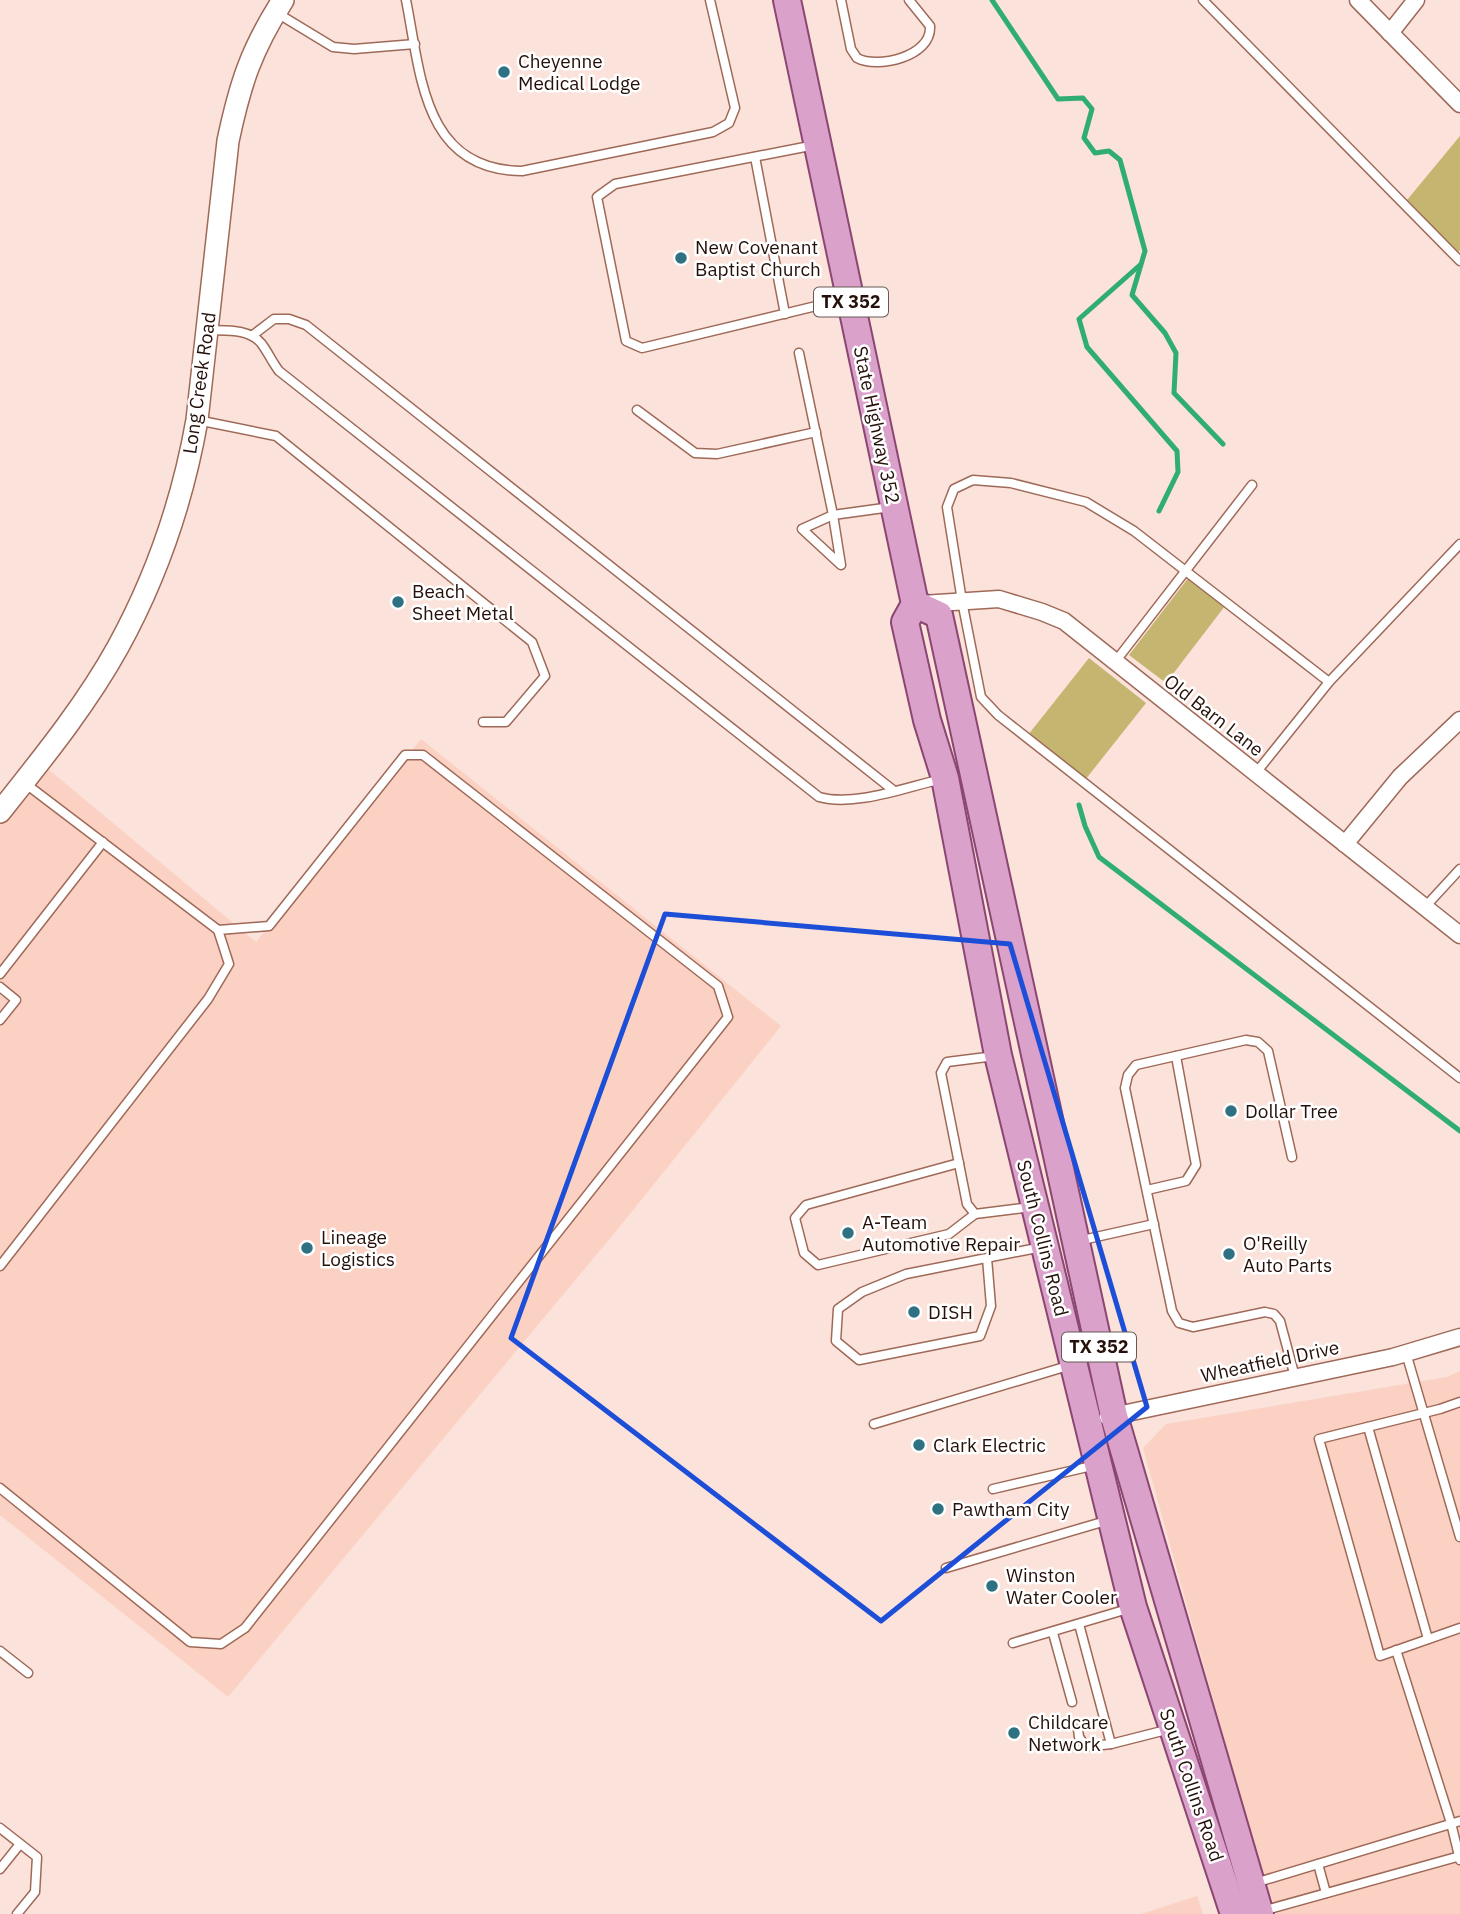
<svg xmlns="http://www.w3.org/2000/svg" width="1460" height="1914" font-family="'IBM Plex Sans',sans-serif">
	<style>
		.built { fill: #fbd1c4 }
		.green { fill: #c4b670 }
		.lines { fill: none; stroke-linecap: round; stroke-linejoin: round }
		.stream { stroke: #2fad72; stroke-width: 5 }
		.service-casing { stroke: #9f6958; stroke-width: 11 }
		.minor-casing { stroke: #9f6958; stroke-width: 19 }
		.tertiary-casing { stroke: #9f6958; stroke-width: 24 }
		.primary-casing { stroke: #8b4671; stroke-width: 30 }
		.service { stroke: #fff; stroke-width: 8 }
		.minor { stroke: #fff; stroke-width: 16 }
		.tertiary { stroke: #fff; stroke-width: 21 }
		.primary { stroke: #daa1cb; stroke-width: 26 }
		.marked { fill: none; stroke: #1d4ed8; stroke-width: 5; stroke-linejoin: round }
		.poi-dot { fill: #2e7182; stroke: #fff; stroke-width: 2.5 }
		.labels { text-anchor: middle; stroke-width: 5; stroke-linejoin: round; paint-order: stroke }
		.shield { fill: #fff; stroke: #665854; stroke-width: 2 }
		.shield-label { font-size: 18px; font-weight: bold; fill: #25100a }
		.poi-label { font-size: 19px; fill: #25100a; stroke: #fff; text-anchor: start }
		.street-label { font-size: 19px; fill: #25100a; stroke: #fff }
	</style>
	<rect width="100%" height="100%" fill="#fbe2da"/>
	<g class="built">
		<path d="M421,739l360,287 -164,204 -389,467 -228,-182v-698l42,-53 214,178z"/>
		<path d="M1460,1371v543h-183l-24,-72 -110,-394 23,-24 281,-47z"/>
		<path d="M1197,1896l6,18h-62z"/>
	</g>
	<g class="green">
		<path d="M1460,136v114l-3,4 -50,-54z"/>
		<path d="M1189,577l36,29 -59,77 -37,-28z"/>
		<path d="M1089,658l57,45 -61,77 -57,-45z"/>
	</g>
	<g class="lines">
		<g class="stream">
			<path d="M992,0l66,99 25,-1 9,11 -8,29 11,15 14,-2 11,9 25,91 -13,44 33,38 11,20 -2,40 49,51"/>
			<path d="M1140,265l-61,54 8,28 90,104 1,21 -19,39"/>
			<path d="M1079,805l6,21 14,31 361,274"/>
		</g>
		<defs>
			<g id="service">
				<path d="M406,0c15,75 17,170 116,171l191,-39 16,-9 6,-15 -25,-108"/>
				<path d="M841,0l10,49 6,9c20,11 75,-1 73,-32l-21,-26"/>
				<path d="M1203,0l257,261"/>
				<path d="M277,13l56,34 21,2 61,-5"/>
				<path d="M815,145l-200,39 -18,13 29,144 16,7 203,-49"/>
				<path d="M755,157l30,157"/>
				<path d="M207,330c18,1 41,-2 54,13 7,9 11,19 18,28l540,426c36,10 87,-10 123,-18"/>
				<path d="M253,335l21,-16h15l17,6 587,465"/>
				<path d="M799,353l34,162 58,-8"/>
				<path d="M637,410l58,43 22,1 99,-22"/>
				<path d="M197,420l79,16 256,206 13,34 -39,46h-23"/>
				<path d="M833,515l8,50 -39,-36z"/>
				<path d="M1115,662l137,-177"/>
				<path d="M1329,682l-195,-151 -48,-29 -75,-19 -38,-3 -19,9 -7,18 15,94 19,96 17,18 462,363"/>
				<path d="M1255,774l74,-92 131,-138"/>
				<path d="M1425,907l35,-38"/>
				<path d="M0,974l103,-132"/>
				<path d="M0,987l16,13 -16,20"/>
				<path d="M995,1056l-48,6 -6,11 26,131 8,10 56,-7"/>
				<path d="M1292,1157l-24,-106 -10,-9 -12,-2 -110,25 -8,10 -3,13 47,223 7,12 14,4 72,-15 9,2 6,7 15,56"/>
				<path d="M959,1163l-153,42 -11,13 9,35 14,12 131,-31 26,-20"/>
				<path d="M1147,1190l39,-9 10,-16 -20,-109"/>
				<path d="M1078,1241l76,-17"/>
				<path d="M987,1258l4,48 -11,30 -121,24 -23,-19 2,-32 24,-17 44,-18 136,-27"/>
				<path d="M0,1266l208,-267 21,-35 -11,-34"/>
				<path d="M1406,1353l54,184"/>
				<path d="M1460,1402l-20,7 -121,30 61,217 80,-28"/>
				<path d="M874,1424l197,-59"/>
				<path d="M1368,1427l60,212"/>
				<path d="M0,1488l190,154 31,2 24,-16 483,-611 -10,-31 -295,-231h-18l-136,171 -51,4 -192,-146"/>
				<path d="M993,1489l103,-24"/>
				<path d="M946,1568l163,-48"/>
				<path d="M1079,1624l32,120"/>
				<path d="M1053,1633l19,69"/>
				<path d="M1013,1643l118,-35"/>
				<path d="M1396,1650l55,173 9,37"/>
				<path d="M0,1651l28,22"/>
				<path d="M1078,1729l1,8 7,10 25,-3 59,-15"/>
				<path d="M0,1828l37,29 -2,35 -18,22"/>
				<path d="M1318,1864l8,29"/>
				<path d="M0,1869l20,-25"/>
				<path d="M1255,1883l205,-62"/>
				<path d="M1262,1911l198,-55"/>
			</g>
			<g id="minor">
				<path d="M1358,0l102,104"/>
				<path d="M1390,33l26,-33"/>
				<path d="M922,604l77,-5 43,13 22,9 396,314"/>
				<path d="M1345,844l55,-67 60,-57"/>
				<path d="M1108,1417l285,-60 67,-20"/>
			</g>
			<path id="tertiary" d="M0,812c42,-53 86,-107 118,-165 39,-71 65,-148 79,-227l31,-279c12,-57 23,-91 55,-141"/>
			<g id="primary">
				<path d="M787,0l128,604 -10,18 22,98 18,58 53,277 135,552 101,307"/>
				<path d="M915,604l24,11 175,801 146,498"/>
			</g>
		</defs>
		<use href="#service" class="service-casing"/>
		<use href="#minor" class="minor-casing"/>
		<use href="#tertiary" class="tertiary-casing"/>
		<use href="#primary" class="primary-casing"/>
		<use href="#service" class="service"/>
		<use href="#minor" class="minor"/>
		<use href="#tertiary" class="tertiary"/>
		<use href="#primary" class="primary"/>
	</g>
	<path class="marked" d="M665,914l345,30 137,463 -266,214 -370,-283z"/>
	<g class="poi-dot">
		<circle cx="504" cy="72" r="7"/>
		<circle cx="681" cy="258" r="7"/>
		<circle cx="398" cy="602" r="7"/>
		<circle cx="1231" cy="1111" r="7"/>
		<circle cx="848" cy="1233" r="7"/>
		<circle cx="307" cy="1248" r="7"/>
		<circle cx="1229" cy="1254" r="7"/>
		<circle cx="914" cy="1312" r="7"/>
		<circle cx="919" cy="1445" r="7"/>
		<circle cx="938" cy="1509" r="7"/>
		<circle cx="992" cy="1586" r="7"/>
		<circle cx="1014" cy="1733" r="7"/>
	</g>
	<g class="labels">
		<g class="shield">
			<rect x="814" y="287.5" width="74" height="29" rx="5"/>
			<rect x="1062" y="1332.5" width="74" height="29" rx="5"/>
		</g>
		<g class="shield-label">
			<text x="851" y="308">TX 352</text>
			<text x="1099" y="1353">TX 352</text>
		</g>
		<g class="poi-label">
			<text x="518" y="68">Cheyenne<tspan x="518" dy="22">Medical Lodge</tspan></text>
			<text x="695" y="254">New Covenant<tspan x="695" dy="22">Baptist Church</tspan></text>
			<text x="412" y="598">Beach<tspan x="412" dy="22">Sheet Metal</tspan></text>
			<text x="1245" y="1118">Dollar Tree</text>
			<text x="862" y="1229">A-Team<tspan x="862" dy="22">Automotive Repair</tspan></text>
			<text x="321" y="1244">Lineage<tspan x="321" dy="22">Logistics</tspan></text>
			<text x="1243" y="1250">O'Reilly<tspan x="1243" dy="22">Auto Parts</tspan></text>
			<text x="928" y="1319">DISH</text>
			<text x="933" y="1452">Clark Electric</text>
			<text x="952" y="1516">Pawtham City</text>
			<text x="1006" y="1582">Winston<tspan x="1006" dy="22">Water Cooler</tspan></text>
			<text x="1028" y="1729">Childcare<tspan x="1028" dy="22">Network</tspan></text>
		</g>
		<g class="street-label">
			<text transform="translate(199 383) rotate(-82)" y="7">Long Creek Road</text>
			<text transform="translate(877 425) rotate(78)" y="7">State Highway 352</text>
			<text transform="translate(1214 715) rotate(38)" y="7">Old Barn Lane</text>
			<text transform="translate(1043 1238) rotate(76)" y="7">South Collins Road</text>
			<text transform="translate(1270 1361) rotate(-12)" y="7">Wheatfield Drive</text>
			<text transform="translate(1192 1785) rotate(71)" y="7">South Collins Road</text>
		</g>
	</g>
</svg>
